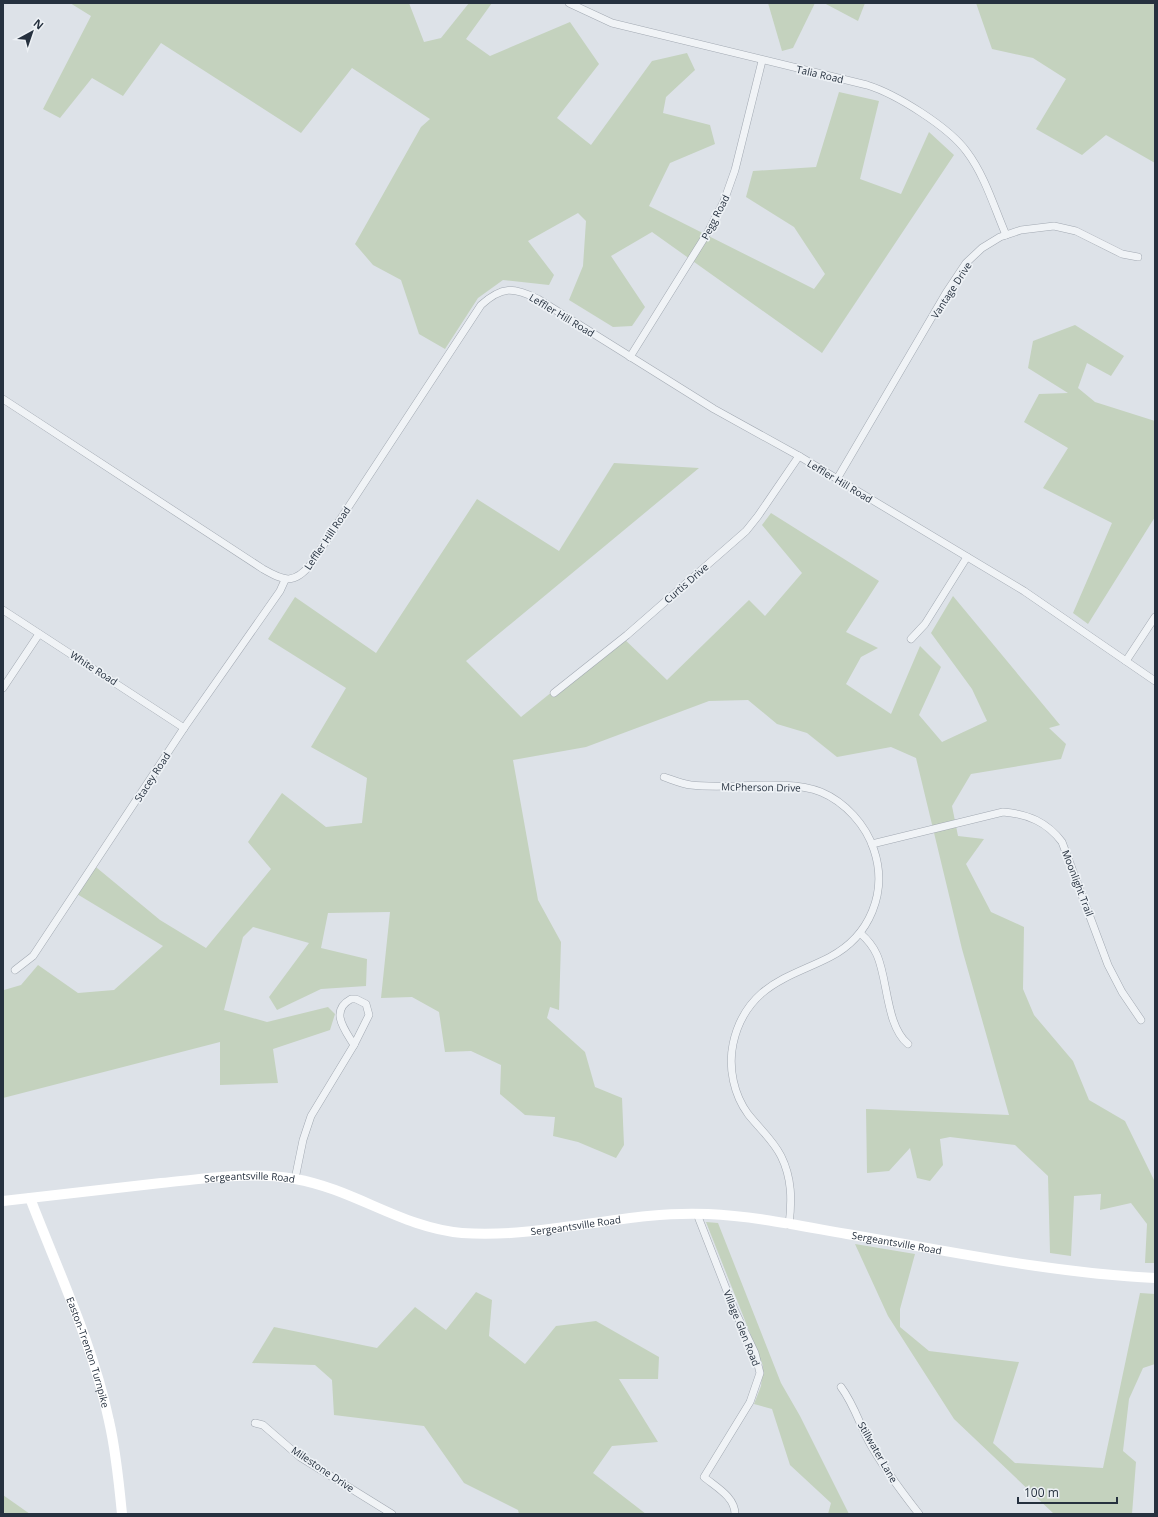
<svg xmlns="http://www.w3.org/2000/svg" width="1158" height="1517" font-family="'Open Sans',sans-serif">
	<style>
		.green { fill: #c4d2be }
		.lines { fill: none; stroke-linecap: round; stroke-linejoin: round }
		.minor-casing { stroke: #a2a9b2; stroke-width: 8 }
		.minor { stroke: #f0f3f6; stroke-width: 7 }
		.secondary { stroke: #fff; stroke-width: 10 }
		.labels { text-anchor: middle; stroke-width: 3.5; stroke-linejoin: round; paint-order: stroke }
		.street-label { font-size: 10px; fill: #26313f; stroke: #edf1f5 }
	</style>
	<rect width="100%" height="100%" fill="#dde2e8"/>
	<g class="green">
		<path d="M70,3h339l15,39 17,-4 28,-35h23l-26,36 24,17 80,-34 29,42 -42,54 34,27 61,-84 35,-8 8,17 -29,27 -3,16 47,12 5,19 -45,19 -21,43 165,83 11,-15 -31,-47 -48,-30 7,-26 63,-4 23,-75 40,9 -19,78 41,15 28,-62 25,23 -132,198 -170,-121 -41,24 34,51 -13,19 -19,1 -44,-27 14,-34 3,-45 -8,-8 -50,28 26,34 -5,10 -46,-5 -25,18 -33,51 -26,-15 -18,-54 -28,-15 -18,-21 66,-117 9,-8 -78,-51 -51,65 -140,-90 -38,53 -31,-18 -32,40 -17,-9 48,-93z"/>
		<path d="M768,3h47l-22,45 -11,3z"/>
		<path d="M824,3h41l-7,18z"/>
		<path d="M976,3h179v160l-49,-28 -24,20 -46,-26 30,-50 -33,-21 -41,-9z"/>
		<path d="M1075,325l49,31 -13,20 -24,-13 -9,25 17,14 60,19v96l-67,107 -15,-11 39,-90 -69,-35 25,-40 -44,-26 15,-28 29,-1 -40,-25 5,-27z"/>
		<path d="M614,463l85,5 -233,193 55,56 100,-81 46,44 82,-80 16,16 37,-43 -40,-48 9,-12 108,68 -33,51 32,16 -17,9 -15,27 45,30 29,-68 21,21 -22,48 23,27 45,-21 -15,-32 -41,-56 22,-37 107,129 -11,3 17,16 -5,15 -90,15 -19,32 6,30 26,3 -18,25 25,48 33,15 -1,62 11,26 39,46 16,39 36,21 30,61v81h-10l2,-39 -16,-21 -31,7 1,-16 -27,2 -3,60 -21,-3 -2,-77 -33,-31 -65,-8 -10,2 3,26 -13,16 -13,-3 -7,-30 -21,23 -22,2 -1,-64 143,6 -47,-166 -46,-191 -25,-11 -54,10 -30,-24 -30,-9 -29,-24 -39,1 -123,46 -73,13 25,140 23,42 -2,68 -9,-3 -3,11 38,34 10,35 27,11 2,47 -8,13 -38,-16 -25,-6 2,-19 -30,-2 -25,-21 1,-29 -30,-14 -26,1 -6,-40 -27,-15 -31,1 9,-86 -62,1 -7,35 46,11 -1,27 -45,3 -44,21 -8,-13 40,-54 -56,-16 -10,10 -19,73 43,12 61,-15 7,7 -5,16 -57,19 5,34 -58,2v-43l-217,56 1,-108 17,-5 17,-20 40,28 36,-3 49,-44 -91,-55 19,-28 69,57 46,28 65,-79 -23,-27 34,-49 44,34 36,-4 5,-45 -56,-31 35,-59 -78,-49 27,-42 81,56 101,-154 82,52z"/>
		<path d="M706,1222l12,1 63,160 19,33 49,98h-21l3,-11 -41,-38 -18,-56 -18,-5 7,-18 2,-20z"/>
		<path d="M855,1244l60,10 -15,55v18l29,24 90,11 -26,81 22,20 88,5 37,-175 15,1v70l-12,4 -14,31 -6,52 13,11 -4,52h-78l-100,-95 -66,-103z"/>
		<path d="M476,1292l16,8 -3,36 36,28 31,-38 40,-5 63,36 -1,22h-39l39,63 -46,4 -19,27 53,41h-127l-1,-4 -54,-27 -40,-57 -90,-11 -2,-35 -17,-15 -63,-2 22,-36 103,21 38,-41 31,23z"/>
		<path d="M3,1495l27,19h-27z"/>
	</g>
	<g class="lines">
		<defs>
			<g id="minor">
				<path d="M569,3l43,20 255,62c29,9 82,42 100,67 18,24 27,55 39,83"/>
				<path d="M630,357l78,-125 16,-31 11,-31 27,-109"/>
				<path d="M3,399l260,170c21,12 31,16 48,-5l170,-259c21,-19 32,-18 57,-6l176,110 85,47 225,135 131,90"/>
				<path d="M837,479l109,-186 20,-30 16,-15 18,-11 21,-7 33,-4 22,5 46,23 16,3"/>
				<path d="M3,610l181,118"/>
				<path d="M911,639l14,-15 42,-67"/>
				<path d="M1126,661l29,-44"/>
				<path d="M3,688l36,-54"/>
				<path d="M554,693l73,-58 119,-104 12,-15 41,-60"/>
				<path d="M664,777c9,3 18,7 27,8 39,5 95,-7 130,7 24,10 45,33 53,58 14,42 -4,86 -44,107 -23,12 -48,19 -68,36 -15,13 -25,32 -29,51 -5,24 1,51 15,70 11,14 25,26 33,42 11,22 11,44 8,69"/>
				<path d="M872,844l131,-32c25,2 44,10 59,30l46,123 14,27 19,28"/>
				<path d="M860,933c7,6 13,13 17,22 11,25 9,71 31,89"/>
				<path d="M15,970l18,-14 151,-228 96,-137 5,-11"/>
				<path d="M351,999h5l10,5 3,11 -15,30c-9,-15 -25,-34 -3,-46z"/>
				<path d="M295,1179l8,-39 8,-24 43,-71"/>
				<path d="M697,1214l37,95 21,44 5,20 -10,29 -46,75c12,10 31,20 31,37"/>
				<path d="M841,1387c12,16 18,35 27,53 14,26 33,51 51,74"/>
				<path d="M255,1423l8,2 37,32 92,57"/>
			</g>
		</defs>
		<use href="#minor" class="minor-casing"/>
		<use href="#minor" class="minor"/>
		<g class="secondary">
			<path id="s1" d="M30,1198c28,73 63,146 79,223 7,30 10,62 13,93"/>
			<path id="s2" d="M3,1201c52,-6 105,-12 158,-18 44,-4 90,-12 134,-4 59,10 107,49 167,54 82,6 163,-23 246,-19 46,2 93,12 139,20 102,17 204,39 308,44"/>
		</g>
	</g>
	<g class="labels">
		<g class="street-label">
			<text transform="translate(820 74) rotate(13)" y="4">Talia Road</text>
			<text transform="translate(715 217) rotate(-63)" y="4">Pegg Road</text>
			<text transform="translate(951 290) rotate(-57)" y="4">Vantage Drive</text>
			<text transform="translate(562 315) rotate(31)" y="4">Leffler Hill Road</text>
			<text transform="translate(840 481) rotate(31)" y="4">Leffler Hill Road</text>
			<text transform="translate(327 538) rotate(-56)" y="4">Leffler Hill Road</text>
			<text transform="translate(686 583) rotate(-41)" y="4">Curtis Drive</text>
			<text transform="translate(94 668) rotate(33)" y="4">White Road</text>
			<text transform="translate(152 777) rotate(-57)" y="4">Stacey Road</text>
			<text transform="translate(761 787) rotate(1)" y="4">McPherson Drive</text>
			<text transform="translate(1078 883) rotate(69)" y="4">Moonlight Trail</text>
			<text dy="4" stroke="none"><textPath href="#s2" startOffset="248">Sergeantsville Road</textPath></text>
			<text dy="4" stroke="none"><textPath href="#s2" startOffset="584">Sergeantsville Road</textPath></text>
			<text dy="4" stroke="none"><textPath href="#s2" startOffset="908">Sergeantsville Road</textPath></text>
			<text transform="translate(742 1328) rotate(68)" y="4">Village Glen Road</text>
			<text dy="4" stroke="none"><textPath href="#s1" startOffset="165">Easton-Trenton Turnpike</textPath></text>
			<text transform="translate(878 1452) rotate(60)" y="4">Stillwater Lane</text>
			<text transform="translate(323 1469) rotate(34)" y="4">Milestone Drive</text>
		</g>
	</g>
	<rect width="1158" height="1517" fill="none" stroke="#26313f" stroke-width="8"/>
	<g transform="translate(32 32) rotate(40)" stroke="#edf1f5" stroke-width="3" paint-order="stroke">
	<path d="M0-3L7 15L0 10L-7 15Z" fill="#26313f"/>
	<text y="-6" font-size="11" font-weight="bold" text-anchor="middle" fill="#26313f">N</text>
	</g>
	<path d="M1018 1497v6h99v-6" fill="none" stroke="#26313f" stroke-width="2"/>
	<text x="1024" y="1497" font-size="12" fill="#26313f" stroke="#edf1f5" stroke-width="3" paint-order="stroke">100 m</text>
</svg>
